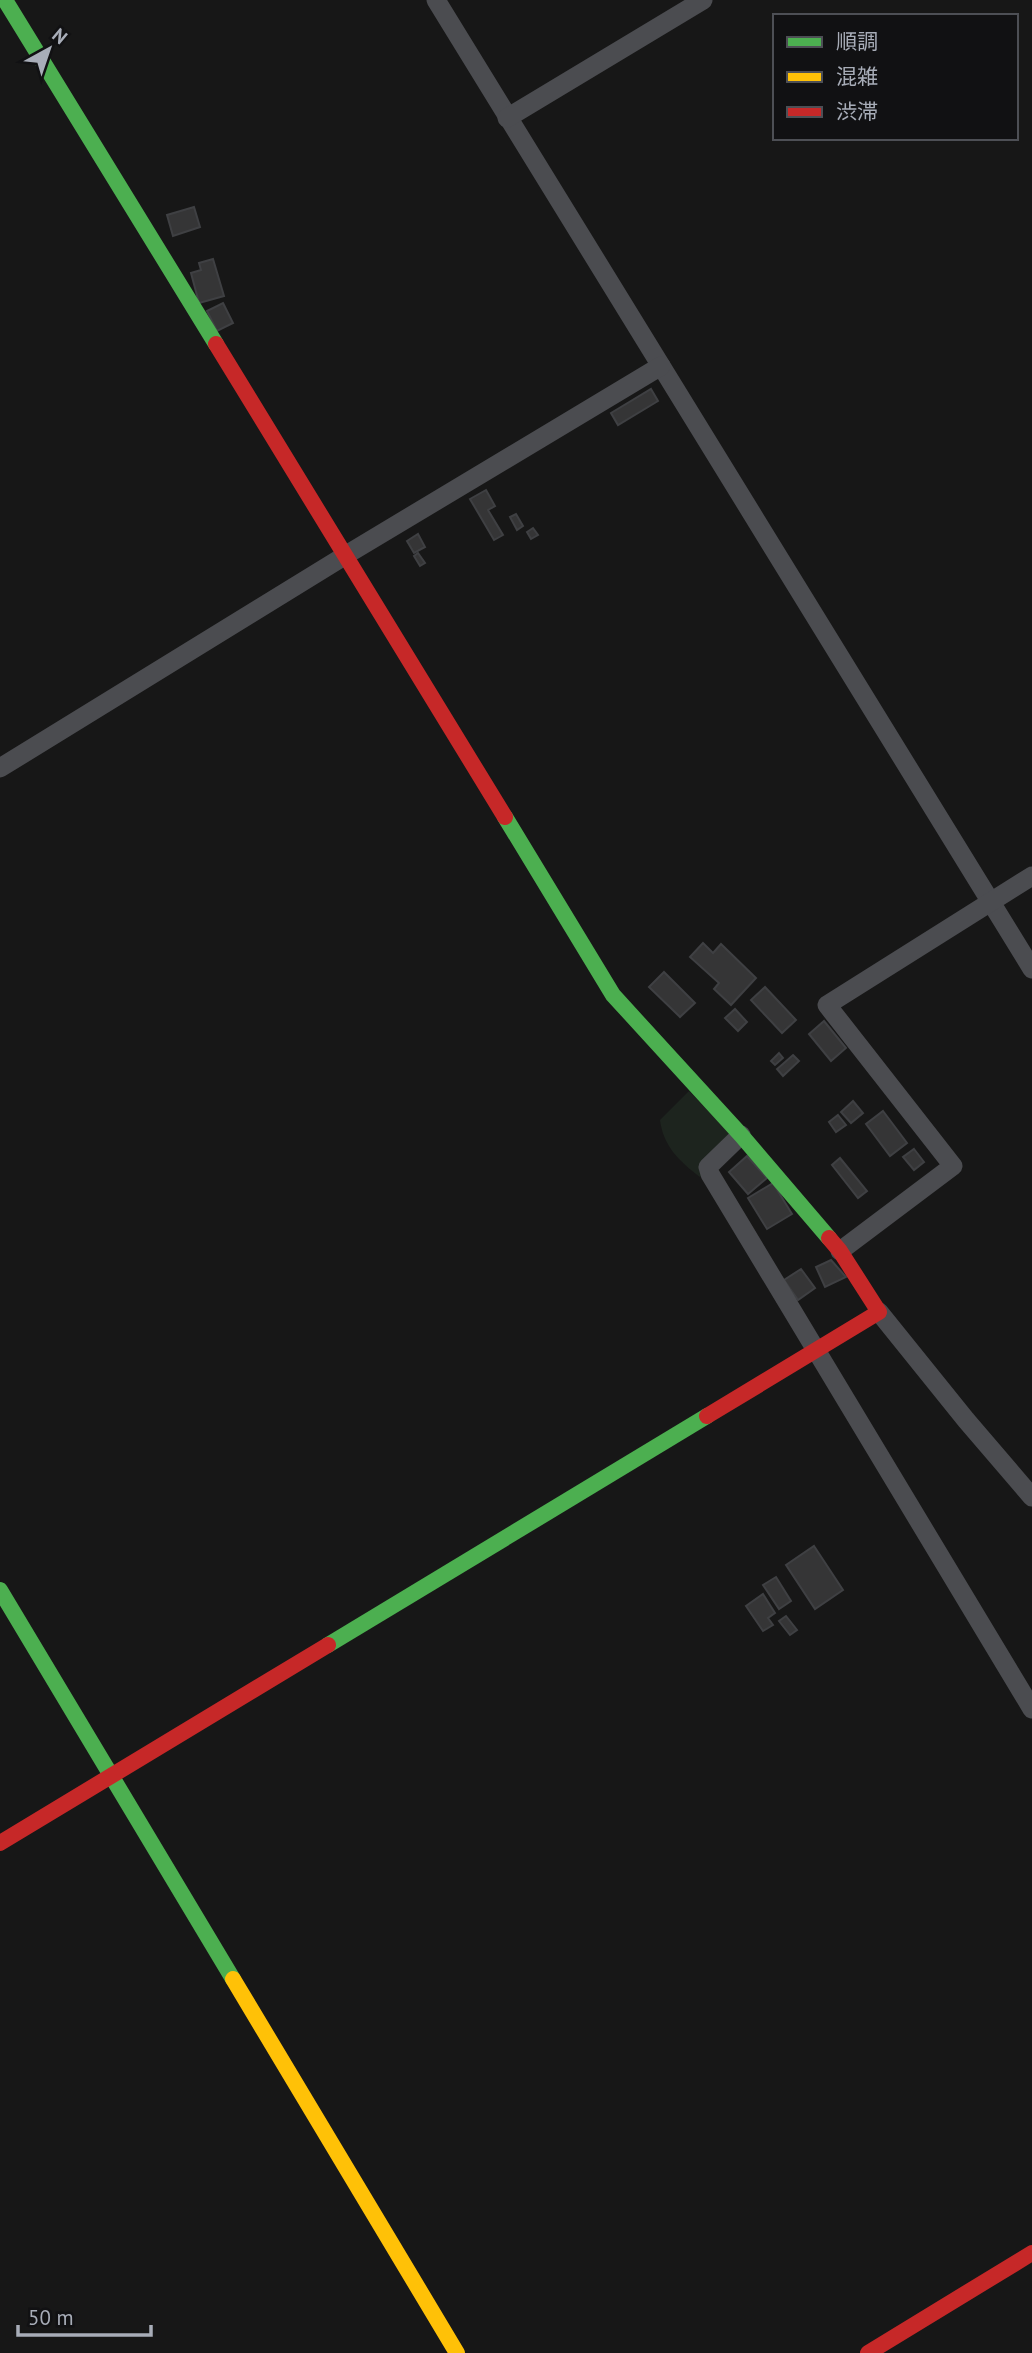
<svg xmlns="http://www.w3.org/2000/svg" width="1032" height="2353" font-family="'PT Sans','Noto Sans JP',sans-serif">
	<style>
		.green { fill: #1d241e }
		.building { fill: #353536; stroke: #3f4043; stroke-width: 2 }
		.lines { fill: none; stroke-linecap: round; stroke-linejoin: round }
		.street { stroke: #4b4c50; stroke-width: 19 }
		.fast { stroke: #4caf50; stroke-width: 16 }
		.slow { stroke: #ffc107; stroke-width: 16 }
		.jam { stroke: #c62828; stroke-width: 16 }
	</style>
	<rect width="100%" height="100%" fill="#171717"/>
	<path class="green" d="M689,1091l46,48 -35,38c-20,-15 -37,-31 -40,-57z"/>
	<g class="building">
		<path d="M194,207l6,20 -27,9 -6,-21z"/>
		<path d="M213,259l11,37 -25,7 -8,-30 10,-3 -2,-7z"/>
		<path d="M223,303l10,20 -16,8 -10,-20z"/>
		<path d="M651,389l7,12 -40,24 -7,-12z"/>
		<path d="M486,490l9,16 -7,4 15,25 -9,5 -24,-41z"/>
		<path d="M516,514l7,12 -6,4 -7,-13z"/>
		<path d="M533,528l5,7 -7,4 -4,-7z"/>
		<path d="M418,534l7,13 -11,6 -7,-12z"/>
		<path d="M418,553l7,10 -5,3 -6,-10z"/>
		<path d="M703,943l10,10 8,-9 35,34 -25,27 -17,-16 5,-6 -29,-26z"/>
		<path d="M664,972l31,31 -15,14 -31,-30z"/>
		<path d="M765,987l31,33 -14,13 -31,-33z"/>
		<path d="M735,1009l12,13 -9,9 -13,-13z"/>
		<path d="M824,1021l22,27 -15,13 -22,-27z"/>
		<path d="M779,1053l4,5 -8,7 -4,-4z"/>
		<path d="M793,1055l6,6 -16,15 -6,-7z"/>
		<path d="M853,1101l10,12 -12,10 -10,-11z"/>
		<path d="M883,1111l24,32 -17,13 -24,-32z"/>
		<path d="M838,1115l8,10 -10,7 -7,-10z"/>
		<path d="M914,1149l10,13 -10,8 -11,-13z"/>
		<path d="M747,1156l20,22 -19,16 -19,-22z"/>
		<path d="M840,1158l27,33 -9,7 -26,-33z"/>
		<path d="M773,1183l19,31 -25,15 -19,-31z"/>
		<path d="M831,1260l15,17 -21,10 -9,-20z"/>
		<path d="M801,1269l14,19 -17,12 -14,-20z"/>
		<path d="M814,1546l29,44 -28,19 -29,-44z"/>
		<path d="M776,1577l15,24 -12,8 -16,-24z"/>
		<path d="M763,1594l12,19 -7,5 5,7 -10,6 -17,-25z"/>
		<path d="M786,1616l11,14 -7,5 -11,-14z"/>
	</g>
	<g class="lines">
		<g class="street">
			<path d="M436,0l596,969"/>
			<path d="M507,118l196,-118"/>
			<path d="M0,768l346,-213 315,-189"/>
			<path d="M741,1135l-33,32 2,7 322,535"/>
			<path d="M840,1251l113,-85 -126,-161 205,-129"/>
			<path d="M879,1312l87,108 66,77"/>
		</g>
		<g class="fast">
			<path d="M5,0l211,344"/>
			<path d="M505,817l108,178 128,140 88,103"/>
			<path d="M0,1590l233,389"/>
			<path d="M328,1645l379,-229"/>
		</g>
		<path class="slow" d="M233,1979l224,374"/>
		<g class="jam">
			<path d="M216,344l289,473"/>
			<path d="M707,1416l172,-104 -39,-61 -11,-13"/>
			<path d="M0,1843l328,-198"/>
			<path d="M868,2353l164,-100"/>
		</g>
	</g>
	<rect x="773" y="14" width="245" height="126" fill="#111113" stroke="#4d4f55" stroke-width="2"/>
	<rect x="787" y="37" width="35" height="10" fill="#4caf50" stroke="#4d4f55" stroke-width="2"/>
	<text x="836" y="49" font-size="21" fill="#a8adb8">順調</text>
	<rect x="787" y="72" width="35" height="10" fill="#ffc107" stroke="#4d4f55" stroke-width="2"/>
	<text x="836" y="84" font-size="21" fill="#a8adb8">混雑</text>
	<rect x="787" y="107" width="35" height="10" fill="#c62828" stroke="#4d4f55" stroke-width="2"/>
	<text x="836" y="119" font-size="21" fill="#a8adb8">渋滞</text>
	<g transform="translate(49 49) rotate(40)" stroke="#111113" stroke-width="5" paint-order="stroke">
	<path d="M0-5L12 26L0 18L-12 26Z" fill="#a8adb8"/>
	<text y="-10" font-size="19" font-weight="bold" text-anchor="middle" fill="#a8adb8">N</text>
	</g>
	<path d="M18 2325v10h133v-10" fill="none" stroke="#a8adb8" stroke-width="3.5"/>
	<text x="28" y="2325" font-size="21" fill="#a8adb8" stroke="#111113" stroke-width="5" paint-order="stroke">50 m</text>
</svg>
